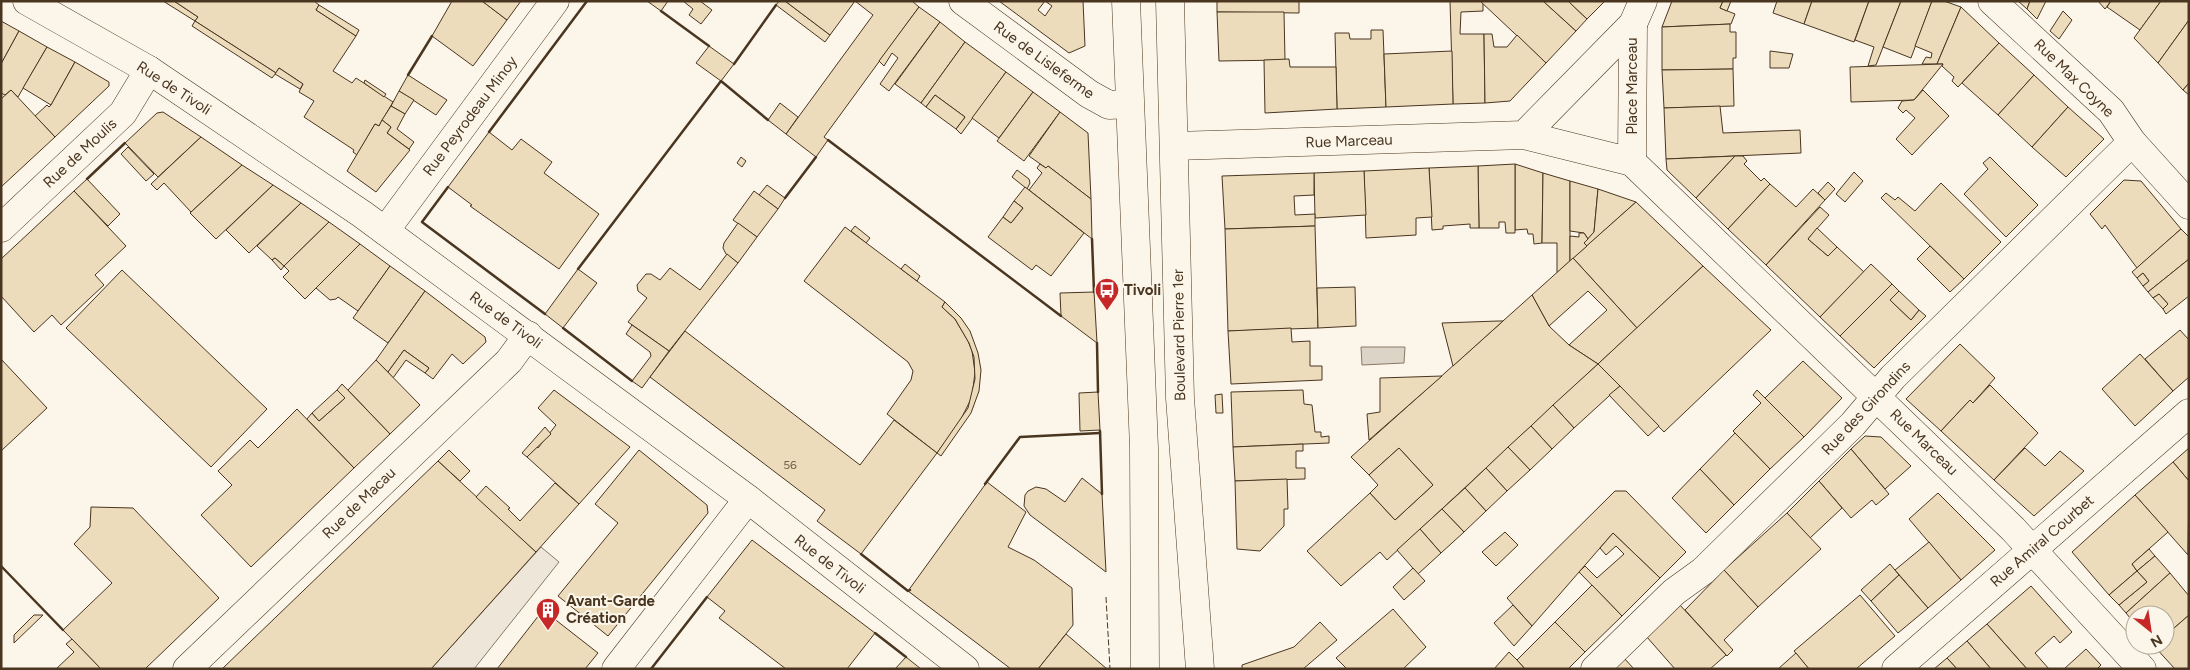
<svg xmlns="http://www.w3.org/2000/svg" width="2190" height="670" font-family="Figtree,sans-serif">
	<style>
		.green { fill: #ede6d9; stroke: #887966 }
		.water { fill: #dcd4c6; stroke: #887966 }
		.building { fill: #ecdcbc; stroke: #4a3520; fill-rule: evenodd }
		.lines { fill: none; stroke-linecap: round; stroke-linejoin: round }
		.street-casing { stroke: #4a3520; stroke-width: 29 }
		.secondary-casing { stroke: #4a3520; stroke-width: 29 }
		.primary-casing { stroke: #4a3520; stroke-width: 29 }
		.street { stroke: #fbf6e9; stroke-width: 28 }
		.secondary { stroke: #fbf6e9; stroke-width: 28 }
		.primary { stroke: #fbf6e9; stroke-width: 28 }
		.fence { stroke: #4a3520; stroke-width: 1; stroke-dasharray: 6 2.5; stroke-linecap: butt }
		.wall { stroke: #4a3520; stroke-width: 2.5 }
		.labels { text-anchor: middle; stroke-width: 4; stroke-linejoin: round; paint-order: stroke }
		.number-label { font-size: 12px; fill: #725f47 }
		.street-label { font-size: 15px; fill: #4a3520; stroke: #fbf6e9 }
		.poi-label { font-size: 15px; font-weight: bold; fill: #4a3520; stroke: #fbf6e9; text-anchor: start }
	</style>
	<rect width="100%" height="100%" fill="#fbf6e9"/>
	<path class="green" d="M541,547l18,15 -85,107h-43z"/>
	<path class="water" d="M1361,347h44l-1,16 -42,2z"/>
	<g class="building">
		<path d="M163,1h11l24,16 -3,4z"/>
		<path d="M174,1h140l5,4 -3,5 40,26 -23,35 19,12 4,-5 37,24 -14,24 -4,-2 -18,31 -4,-3 1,-2 -50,-33 10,-16 -15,-9 4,-8 -24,-16 -3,5 -81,-52 3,-4z"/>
		<path d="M452,1h30l25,19 -34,46 -41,-30z"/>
		<path d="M482,1h39l-14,19z"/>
		<path d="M647,1h21l-7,10z"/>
		<path d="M683,1h17l12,9 -11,14 -12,-9 4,-6z"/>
		<path d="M779,1h6l45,34 -5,7 -49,-37z"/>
		<path d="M785,1h70l-25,34z"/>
		<path d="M855,1h57l7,6 -95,130 4,3 -12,17 -30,-23 87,-119z"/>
		<path d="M999,1h84l2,45 -16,7zM1045,1l7,5 -7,10 -7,-6z"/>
		<path d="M1217,1h82v12l-82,-1z"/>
		<path d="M1450,1h30l3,2v8l-22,1 -1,22h24l1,69 -32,1z"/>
		<path d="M1480,1h63l33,30 -30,32z"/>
		<path d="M1543,1h25l19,18 -11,12z"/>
		<path d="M1568,1h37l-18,18z"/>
		<path d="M1672,1h51l-3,7 15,6 -4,10 -69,3z"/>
		<path d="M1723,1h8l-4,10 -7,-3z"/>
		<path d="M1777,1h35l-8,23 -31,-11z"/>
		<path d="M1812,1h57l-15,41 -50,-18z"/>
		<path d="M1869,1h32l-25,64 -8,1 6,-19 -19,-7z"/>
		<path d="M1901,1h31l-21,57 -28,-11z"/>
		<path d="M1932,1h12l17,6 -24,57h-15l4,-7 5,1 1,-5 -17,-7z"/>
		<path d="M2018,1h12l-3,8z"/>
		<path d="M2030,1h16l-9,18 -10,-10z"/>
		<path d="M2098,1h13l-6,8z"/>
		<path d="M2111,1h50l-21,29 -33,-23z"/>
		<path d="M2161,1h28v19l-31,43 -24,-25z"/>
		<path d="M319,5l40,25 -3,6 -40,-26z"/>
		<path d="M919,7l21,15 -51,69 -9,-7 18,-26 -6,-5 -8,13 -5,-5z"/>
		<path d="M1961,7l38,36 -41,44 -6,-6 2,-4 -12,-11 1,-2h-6z"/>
		<path d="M2063,11l9,9 -13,19 -9,-8z"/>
		<path d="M1217,12h67l1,48 -66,1z"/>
		<path d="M2189,20v63l-6,7 -25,-27z"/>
		<path d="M1,21l18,10 -18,33z"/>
		<path d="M195,21l81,52 -4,5 -80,-52z"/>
		<path d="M940,22l25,20 -44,61 -26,-19z"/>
		<path d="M1730,24v8h6v26h-3v11l-71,1v-43z"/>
		<path d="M1371,30h12l3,77 -49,2 -2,-76h14l1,6h21z"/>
		<path d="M19,31l28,16 -29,50 -7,-7 -6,5 -4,-2v-29z"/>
		<path d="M1484,34h8l2,13h13l10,-12 29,28 -36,38 -25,2z"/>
		<path d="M965,42l41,30 -45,62 -5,-5 9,-12 -30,-22 -9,12 -5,-4z"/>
		<path d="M1999,43l35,32 -36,40 -36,-32z"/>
		<path d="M709,46l25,18 -13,17 -25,-18z"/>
		<path d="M47,47l28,15 -24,43 -28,-17z"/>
		<path d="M1452,51l1,53 -67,3 -2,-53z"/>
		<path d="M1770,51l23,3 -4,14h-19z"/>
		<path d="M1289,59l1,8h46l1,42 -72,4 -1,-53z"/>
		<path d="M75,62l34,20v4l-54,51 -20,-21 12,-11 2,2 2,-2z"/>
		<path d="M1943,64l-29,36 -63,2 -1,-35z"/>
		<path d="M279,68l24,16 -3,5 -25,-15z"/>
		<path d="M1733,69l1,37 -70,2 -2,-38z"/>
		<path d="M1006,72l27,20 -34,46 -27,-20z"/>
		<path d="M408,75l39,25 -11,15 -37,-24z"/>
		<path d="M2034,75l34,32 -36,40 -34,-32z"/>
		<path d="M365,80l21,14 -2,3 -20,-14z"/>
		<path d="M2189,83v12l-6,-5z"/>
		<path d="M11,90l44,47 -54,50v-88z"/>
		<path d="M1923,90l26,26 -37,39 -16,-16 19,-21 -9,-8 -3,3 -5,-5 4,-7 12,-1z"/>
		<path d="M399,91l15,9 -9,14 -14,-8z"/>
		<path d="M1033,92l27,20 -36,49 -27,-20z"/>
		<path d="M935,95l30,22 -9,12 -30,-22z"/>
		<path d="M780,103l18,14 -12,17 -18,-14z"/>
		<path d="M391,106l14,8 -8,15 17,13 -5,7 -22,-16 4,-6 -9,-7z"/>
		<path d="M1720,106l3,27 77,-3 1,23 -135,6 -2,-51z"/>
		<path d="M2068,107l36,32 -38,38 -34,-30z"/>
		<path d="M163,112l38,25 -43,40 -33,-34 32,-30z"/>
		<path d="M1060,112l28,21 3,66 -43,-33 -2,2 -17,-12z"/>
		<path d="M382,120l9,7 -4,6 23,17 -34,42 -29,-21 28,-47 4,2z"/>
		<path d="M489,132l23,18 9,-11 31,23 -8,11 55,41 -40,55 -89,-63 2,-1 -24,-18z"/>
		<path d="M201,137l41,28 -51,47 -27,-29 -7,7 -6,-6z"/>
		<path d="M128,147l26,27 -8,7 -25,-27z"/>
		<path d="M1735,156l-39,42 -29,-28 -1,-11z"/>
		<path d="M1735,156h8l4,5 -3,3 17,17 3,-3 6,6 -42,45 -32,-31z"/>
		<path d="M741,157l5,4 -4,6 -5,-4z"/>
		<path d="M1990,157l48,48 -32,32 -42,-43 24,-25 -5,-6z"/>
		<path d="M1040,164l6,4 2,-2 43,33 1,40 -63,-49 13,-17 -5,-5z"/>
		<path d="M1515,164l28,9 -1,70 -8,1 -1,-10h-5l-1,-5 -12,1z"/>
		<path d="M1515,164v69h-9l-1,-11h-6v6h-20l-1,-62z"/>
		<path d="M242,165l31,20 -57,54 -26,-26z"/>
		<path d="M1478,166l1,62h-9v-4l-27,2v3l-11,1 -3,-62z"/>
		<path d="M1429,168l3,49 -16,1v17l-50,3 -2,-67z"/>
		<path d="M1017,170l12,9 1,4 -3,6 -15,-12z"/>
		<path d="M1364,171l2,44 -51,3 -1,-45z"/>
		<path d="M1854,172l9,9 -18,21 -9,-8z"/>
		<path d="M1314,173v22l-20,1 1,19 20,-1v12l-90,3 -3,-53z"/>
		<path d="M1543,173l27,8v80l-13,12v-30h-15z"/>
		<path d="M87,179l33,35 -12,12 -34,-35z"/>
		<path d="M2124,180l17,1 40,48 -44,39 -32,-43 -3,4 -12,-15z"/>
		<path d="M1570,181l28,8 -4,43 -6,7 -4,-6 -14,-2z"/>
		<path d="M1828,182l7,7 -10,11 -7,-7z"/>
		<path d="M1941,183l60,59 -37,37 -83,-81 5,-5 9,7 3,-3 17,14z"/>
		<path d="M1770,184l26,23 17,-18 12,11 -59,65 -38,-36z"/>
		<path d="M273,185l28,18 -52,50 -23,-23z"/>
		<path d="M767,185l18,13 -7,11 -19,-14z"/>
		<path d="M1025,187l59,46 -33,43 -15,-11 -4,5 -44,-33 15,-20 8,6 12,-15 -9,-7z"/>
		<path d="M1598,189l38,13 -49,44 -3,-3 10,-11z"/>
		<path d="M74,191l52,55 -31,29 9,10 -43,40 -9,-10 -18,17 -33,-36v-37z"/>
		<path d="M754,191l24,18 -21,28 -24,-17z"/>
		<path d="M1014,201l9,7 -12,15 -8,-6z"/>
		<path d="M1636,202l67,64 -66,62 -64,-70z"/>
		<path d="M301,203l28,19 -45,44 -9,-8 -3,2 -15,-14z"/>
		<path d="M1820,207l9,8 -21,24 20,17 9,-9 27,25 -44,45 -54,-52z"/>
		<path d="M329,222l31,22 -55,55 -22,-22 6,-6 -5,-5z"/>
		<path d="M738,223l19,14 -19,26 -12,-9 -3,-6 1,-5z"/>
		<path d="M855,226l15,12 -4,5 -15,-12z"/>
		<path d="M1315,226l3,102 -90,3 -3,-102z"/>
		<path d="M845,227l100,75 -3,5 13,12 13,22 4,10 3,21 -3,25 -13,26 -22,30 -50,-39 24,-34 2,-9 -5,-9 -104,-81z"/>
		<path d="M1817,228l20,19 -9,9 -20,-17z"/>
		<path d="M2181,229l8,8v22l-41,33 -5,-6 6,-5 -6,-8 -6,5 -5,-6z"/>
		<path d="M1579,233h5l4,6 -4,4 3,3 -17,15v-25l9,1z"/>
		<path d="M360,244l30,22 -32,45 -20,-14 -2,2 -6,1 -14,-12z"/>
		<path d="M1930,246l34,33 -14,13 -33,-33z"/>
		<path d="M727,254l11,9 -69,88 -41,-29 19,-24 -9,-7 -1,-6 9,-11h5l9,6 10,-12 30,22z"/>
		<path d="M275,258l9,8 -3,4 -9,-10z"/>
		<path d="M1573,258l64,70 -39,36 -29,-19 38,-35 -19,-19 -39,35 -17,-31z"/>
		<path d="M2189,259v37l-23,18 -3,-5 5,-5 -9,-10 -6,4 -5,-6z"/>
		<path d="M905,264l15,12 -3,5 -16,-12z"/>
		<path d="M1871,264l21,20 -52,52 -20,-19z"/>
		<path d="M390,266l35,25 -37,52 -35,-25z"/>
		<path d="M1703,266l68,64 -107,102 -66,-68z"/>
		<path d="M578,269l19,14 -34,45 -18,-14z"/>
		<path d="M122,270l145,139 -56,58 -145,-139z"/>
		<path d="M2143,273l6,8 -6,5 -6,-8z"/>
		<path d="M1892,284l7,7 -9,9 21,20 8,-10 7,6 -52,52 -34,-32z"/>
		<path d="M1355,287l1,39 -38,2 -1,-40z"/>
		<path d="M425,291l60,46 1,5 -23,22 -11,-10 -19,25 -8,-6 4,-5 -25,-18 -16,22 -12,-12z"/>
		<path d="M1899,291l20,19 -8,10 -21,-20z"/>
		<path d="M1094,292l1,16 2,35 -36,-27 -1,-23z"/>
		<path d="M2159,294l9,10 -5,5 -10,-11z"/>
		<path d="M1532,295l17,31 20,19 29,19 -211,196 -7,-8 -39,34 -34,-35 63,-58 25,27 38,-35 -34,-37 -30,27 -18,-18z"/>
		<path d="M945,302l16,16 9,13 8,22 3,17 -2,21 -8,22 -30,43 -4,-3 31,-45 7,-29 -1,-22 -5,-14 -14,-24 -13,-12z"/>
		<path d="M1498,321h5l-50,45 -11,-43z"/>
		<path d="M632,325l37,26 -27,37 -10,-7 19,-25 -1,-4 -24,-18z"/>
		<path d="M1291,328l1,14 18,-1v25h12v14l-91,4 -3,-53z"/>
		<path d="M2180,330l9,10v37l-16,14 -28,-32z"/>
		<path d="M685,331l175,134 34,-45 43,33 -76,101 -44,-33 8,-11 -175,-133z"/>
		<path d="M1960,344l35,34 -22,25 -3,-3 -29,31 -35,-32z"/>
		<path d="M404,350l25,18 -4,5 -19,-13 -13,18 -5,-6z"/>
		<path d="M2140,354l33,37 -38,35 -33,-37z"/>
		<path d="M1,359l46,49 -46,43z"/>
		<path d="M376,360l44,45 -30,29 -42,-44z"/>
		<path d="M1803,361l39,37 -38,39 -39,-39z"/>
		<path d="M1598,364l22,22 -46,42 -21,-23z"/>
		<path d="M1442,376l-73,64 -2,-26 13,-2v-34z"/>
		<path d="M342,384l48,50 -36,34 -47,-49 5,-6 7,8 26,-23 -8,-8z"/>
		<path d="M1990,385l48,48 -44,47 -53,-49 29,-31 3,3z"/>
		<path d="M1620,386l39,40 -11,10 -39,-41z"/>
		<path d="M337,390l8,8 -26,23 -7,-8z"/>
		<path d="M554,390l76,57 -51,57 -52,-47 10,-10 1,1 18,-23 -18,-17z"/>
		<path d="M1303,390l1,14 8,1 3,27h6v5l8,-1v7l-96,4 -2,-55z"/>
		<path d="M1757,390l47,47 -34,32 -37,-38 28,-28 -8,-8z"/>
		<path d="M1098,392l2,38 -20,1 -1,-38z"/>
		<path d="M1222,394l1,19h-7l-1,-18z"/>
		<path d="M1553,405l21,23 -22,21 -21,-23z"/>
		<path d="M297,409l57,59 -103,99 -50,-52 31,-30 -14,-14 32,-31 8,8z"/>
		<path d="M1531,426l21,23 -22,21 -22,-23z"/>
		<path d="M545,427l6,7 -24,23 -5,-4z"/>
		<path d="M1735,433l35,36 -36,36 -34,-36z"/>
		<path d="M1865,436l16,1 30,29 -26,23 -34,-40z"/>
		<path d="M1303,444v7h-7v17h9v11l-70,2 -2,-34z"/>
		<path d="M1508,447l22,23 -23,21 -21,-23z"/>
		<path d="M1399,448l34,37 -38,35 -25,-27 8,-8 -9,-10z"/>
		<path d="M2025,448l20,18 15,-15 24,20 -50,45 -40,-36z"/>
		<path d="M2189,448v33l-16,-19z"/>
		<path d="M1851,449l38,45 -13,11 -4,-5 -21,18 -32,-37z"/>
		<path d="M449,450l21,21 -10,10 -22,-20z"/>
		<path d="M639,450l68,55 1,8 -100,123 -50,-40 60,-73 -23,-19z"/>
		<path d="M438,461l98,91 -105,117h-209z"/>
		<path d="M2173,462l16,19 -1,74 -53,-60z"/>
		<path d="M1486,468l21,23 -21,20 -21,-23z"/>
		<path d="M1700,469l34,36 -28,28 -34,-35z"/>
		<path d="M1082,478l20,16 4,78 -76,-57 -6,-9 1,-11 3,-4 8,-4 10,2 19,13z"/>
		<path d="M1287,479l1,30h-4v17l-24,25 -23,-2 -2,-68z"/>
		<path d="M1819,481l23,27 -32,30 -23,-25z"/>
		<path d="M987,482l39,30 -18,35 26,13 38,28 1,37 -35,44h-27l-103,-78z"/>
		<path d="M555,483l24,21 -43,48 -60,-55 10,-11 24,22 -2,1 12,12z"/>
		<path d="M1465,488l21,23 -22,21 -22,-23z"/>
		<path d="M1615,491h11l60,61 -26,26 -47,-45 -81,93 -25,-28z"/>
		<path d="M1938,493l57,57 -34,30 -52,-61z"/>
		<path d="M2135,495l33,37 -36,32 5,7 -28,24 -37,-43z"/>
		<path d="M91,507l42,1 86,90 -74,71h-44l-38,-39 49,-47 -38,-39 16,-17z"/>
		<path d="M1442,509l22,23 -23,21 -21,-24z"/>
		<path d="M1787,513l34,36 -63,58 -34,-37z"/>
		<path d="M1420,529l21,24 -23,21 -21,-24z"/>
		<path d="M1505,532l13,13 -22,21 -14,-14z"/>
		<path d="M1613,533l47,45 -38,38 -43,-44 6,-6 12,12 27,-24 -8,-8 -10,9 -6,-7z"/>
		<path d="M752,540l123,93 -28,36h-61l-67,-51 6,-7 -18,-14z"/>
		<path d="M1929,542l32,38 -33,28 -33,-38z"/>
		<path d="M2149,549l6,7 -18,15 -5,-7z"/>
		<path d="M2155,556l15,17 -44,40 -7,-8 28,-23 -10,-11z"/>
		<path d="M1890,564l9,11 -28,26 -10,-11z"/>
		<path d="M1413,568l12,13 -21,19 -11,-13z"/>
		<path d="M1724,570l34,37 -34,33 9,10 -6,6 -42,-46z"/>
		<path d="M2137,571l10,11 -28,23 -10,-10z"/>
		<path d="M2170,573l19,23v19l-24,21v-21h-30v9l-9,-11z"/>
		<path d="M1899,575l29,33 -30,25 -27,-32z"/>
		<path d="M1592,585l30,31 -37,36 -30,-30z"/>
		<path d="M2031,586l41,46 -12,11 -6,-7 -19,17 14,16h-22l-40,-45z"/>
		<path d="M1860,595l35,41 -39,33h-47l-15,-18z"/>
		<path d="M1679,604l47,51 -16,14h-35l-29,-33z"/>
		<path d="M1513,605l19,21 -18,20 -20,-23z"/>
		<path d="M1393,609l33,38 -23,22h-56l-11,-11z"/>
		<path d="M543,610l55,43 -13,16h-88z"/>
		<path d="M34,615h9l-29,28v-8z"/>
		<path d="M2189,615v54h-14l-21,-23 11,-1v-9z"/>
		<path d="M1320,622l17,18 -34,29h-61v-4l52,-18z"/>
		<path d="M1555,622l30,30 -17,17h-43l-8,-9z"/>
		<path d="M1987,624l40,45h-36l-24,-28z"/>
		<path d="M1066,634l41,35h-69z"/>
		<path d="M72,639l29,30h-45l18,-17 -8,-8z"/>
		<path d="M1967,641l24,28h-34l-10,-11z"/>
		<path d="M2086,649l15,16 -4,4h-33z"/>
		<path d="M1509,652l8,8 8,9h-31z"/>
		<path d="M1796,653l13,16h-31z"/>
		<path d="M906,657l15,12h-26z"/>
		<path d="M1624,658l10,11h-21z"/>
		<path d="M1947,658l10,11h-23z"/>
	</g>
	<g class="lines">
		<defs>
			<g id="street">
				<path d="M963,1l126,93 20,11 20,-1"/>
				<path d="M1992,1l119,110 21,31 57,63"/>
				<path d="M1633,24l10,-23"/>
				<path d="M1175,146l349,-11 108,27 1,-138 -109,111"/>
				<path d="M1632,162l381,367 129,140"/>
				<path d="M1,228l122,-115 26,-43"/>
				<path d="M385,231l170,-230"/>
				<path d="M187,669l322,-308 19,-26"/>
				<path d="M616,669l132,-170"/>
				<path d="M1595,669l79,-77 29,-21 150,-147 40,-47 239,-235"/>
				<path d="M1896,669l293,-256"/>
			</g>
			<path id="secondary" d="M27,1l122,69 213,144 386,285 217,170"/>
			<g id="primary">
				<path d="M1126,1l18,447 1,221"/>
				<path d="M1170,1l10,397 20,271"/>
			</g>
		</defs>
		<use href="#street" class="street-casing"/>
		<use href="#secondary" class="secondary-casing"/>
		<use href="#primary" class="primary-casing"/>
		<use href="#street" class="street"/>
		<use href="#secondary" class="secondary"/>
		<use href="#primary" class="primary"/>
		<path class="fence" d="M1106,597l4,72"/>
		<g class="wall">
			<path d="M661,11l48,35"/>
			<path d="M734,64l42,-59"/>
			<path d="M408,75l24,-39"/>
			<path d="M489,132l98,-131"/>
			<path d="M828,140l233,176"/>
			<path d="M87,179l38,-36"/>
			<path d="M448,187l-26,35 123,92"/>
			<path d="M785,198l31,-41"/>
			<path d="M1092,239l2,53"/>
			<path d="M578,269l143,-188 47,39"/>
			<path d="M563,328l69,53"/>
			<path d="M1097,343l1,49"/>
			<path d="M1100,431l2,63"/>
			<path d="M985,484l35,-47 80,-4"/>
			<path d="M861,554l47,37 2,-1"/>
			<path d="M1,566l62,64"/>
			<path d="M875,633l31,24"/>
			<path d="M651,669l56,-72"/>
		</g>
	</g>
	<defs>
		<symbol id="bus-pin" viewBox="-11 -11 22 30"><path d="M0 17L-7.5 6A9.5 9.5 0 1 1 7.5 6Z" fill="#c62828" stroke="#fbf6e9"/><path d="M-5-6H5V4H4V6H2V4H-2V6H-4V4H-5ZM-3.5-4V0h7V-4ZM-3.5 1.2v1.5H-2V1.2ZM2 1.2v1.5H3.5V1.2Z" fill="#fff"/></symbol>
		<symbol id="building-pin" viewBox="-11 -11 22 30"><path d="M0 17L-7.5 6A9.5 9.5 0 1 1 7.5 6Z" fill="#c62828" stroke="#fbf6e9"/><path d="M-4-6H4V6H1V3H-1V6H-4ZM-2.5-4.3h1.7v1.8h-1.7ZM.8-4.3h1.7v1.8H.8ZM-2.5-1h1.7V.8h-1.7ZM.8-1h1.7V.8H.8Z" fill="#fff"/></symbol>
	</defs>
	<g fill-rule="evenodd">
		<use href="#bus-pin" x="1093" y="276" width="28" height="38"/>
		<use href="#building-pin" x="534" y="596" width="28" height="38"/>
	</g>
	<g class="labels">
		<g class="number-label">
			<text x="790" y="469">56</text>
		</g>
		<g class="street-label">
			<text transform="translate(1044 60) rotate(36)" y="5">Rue de Lisleferme</text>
			<text transform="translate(2074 78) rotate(44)" y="5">Rue Max Coyne</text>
			<text transform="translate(1632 86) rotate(-90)" y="5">Place Marceau</text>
			<text transform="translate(174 88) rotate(33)" y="5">Rue de Tivoli</text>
			<text transform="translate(470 116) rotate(-53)" y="5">Rue Peyrodeau Minoy</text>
			<text transform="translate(1349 141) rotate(-2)" y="5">Rue Marceau</text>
			<text transform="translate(80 153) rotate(-43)" y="5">Rue de Moulis</text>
			<text transform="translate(506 320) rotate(36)" y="5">Rue de Tivoli</text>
			<text transform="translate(1179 335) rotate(-91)" y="5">Boulevard Pierre 1er</text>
			<text transform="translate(1866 408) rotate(-47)" y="5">Rue des Girondins</text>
			<text transform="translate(1924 442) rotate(44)" y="5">Rue Marceau</text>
			<text transform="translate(359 503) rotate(-44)" y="5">Rue de Macau</text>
			<text transform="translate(2042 541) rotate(-41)" y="5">Rue Amiral Courbet</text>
			<text transform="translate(830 564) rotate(38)" y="5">Rue de Tivoli</text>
		</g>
		<g class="poi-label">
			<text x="1124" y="295">Tivoli</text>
			<text x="566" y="606">Avant-Garde<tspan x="566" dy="17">Création</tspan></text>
		</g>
	</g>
	<rect width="2190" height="670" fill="none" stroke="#4a3520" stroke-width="5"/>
	<g transform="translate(2150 630) rotate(150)"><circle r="24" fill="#fbf6e9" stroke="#b4a999"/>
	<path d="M0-4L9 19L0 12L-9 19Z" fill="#c62828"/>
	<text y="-8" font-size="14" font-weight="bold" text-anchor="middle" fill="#4a3520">N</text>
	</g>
</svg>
